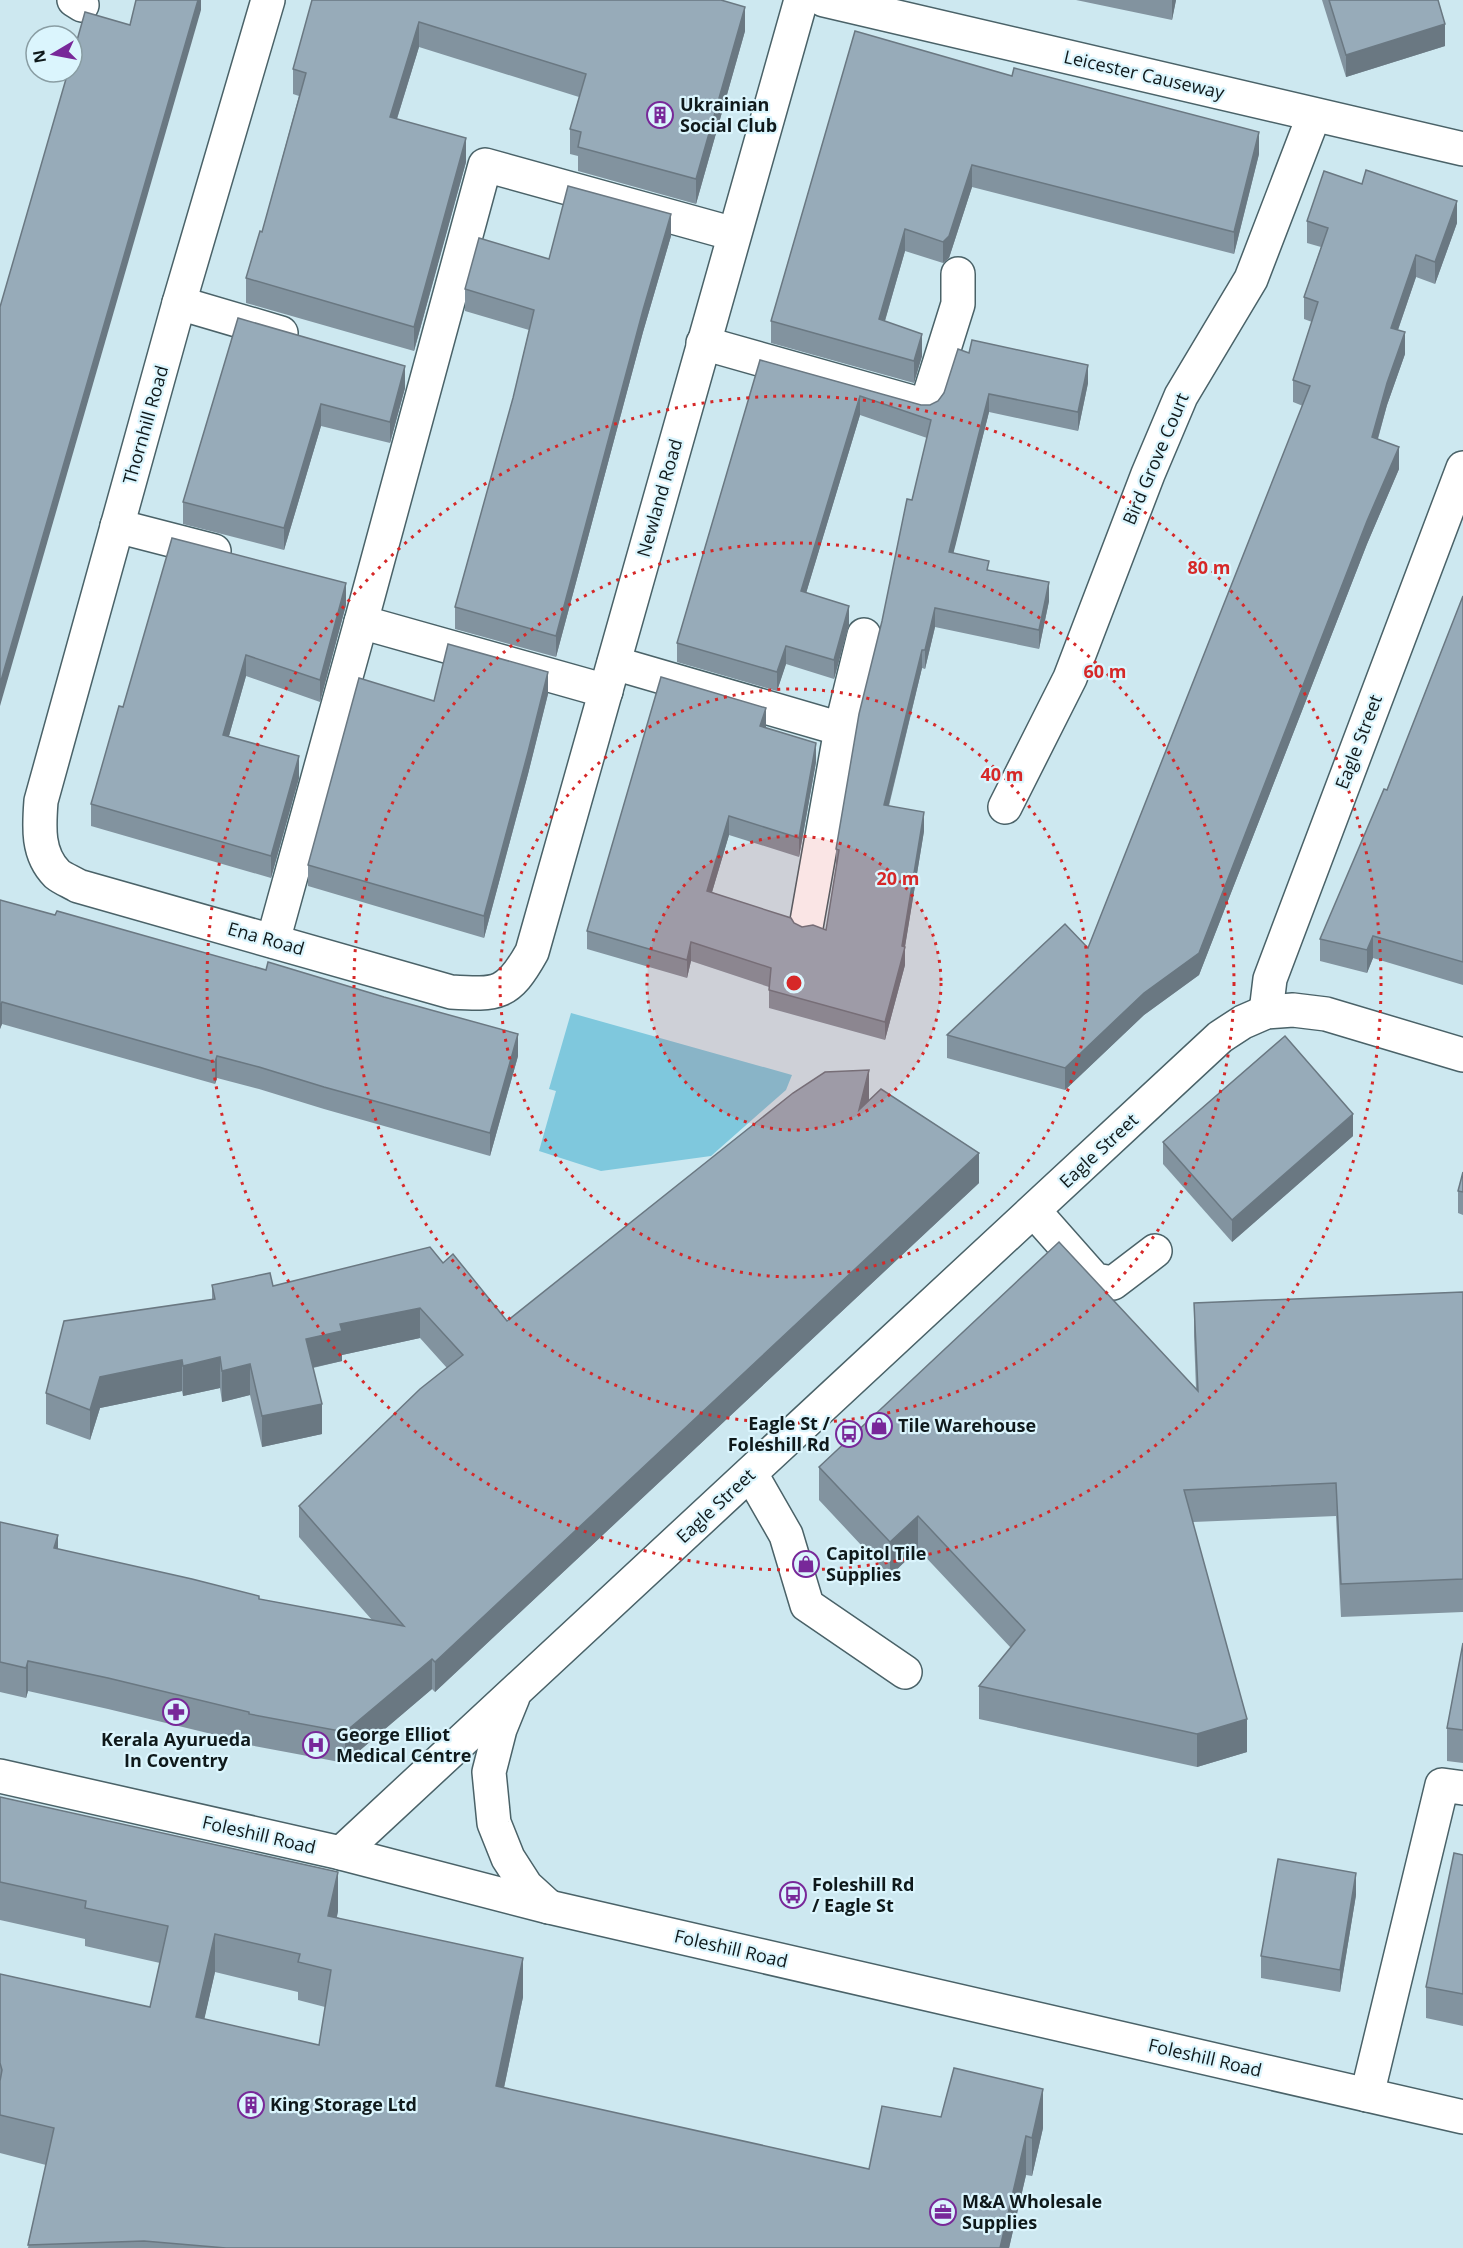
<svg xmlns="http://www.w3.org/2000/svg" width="1463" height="2248" font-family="'Open Sans',sans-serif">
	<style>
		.green { fill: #7fc8dd }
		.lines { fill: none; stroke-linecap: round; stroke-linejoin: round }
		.minor-casing { stroke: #4a6268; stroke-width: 36 }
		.major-casing { stroke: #4a6268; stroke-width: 36 }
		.minor { stroke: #fff; stroke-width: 33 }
		.major { stroke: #fff; stroke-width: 33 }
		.wall { fill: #82939f; fill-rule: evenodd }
		.shaded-wall { fill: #6a7882 }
		.building { fill: #97abb9; stroke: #6a7882; stroke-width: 1.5; fill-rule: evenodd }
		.ring { fill: none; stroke: #d62828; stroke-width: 3; stroke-dasharray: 3 6 }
		.labels { text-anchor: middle; stroke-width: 4.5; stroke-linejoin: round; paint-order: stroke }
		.street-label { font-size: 18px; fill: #0f191b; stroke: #dbf5fd }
		.poi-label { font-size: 18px; font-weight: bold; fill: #0f191b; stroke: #dbf5fd; text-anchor: start }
		.centre { fill: #d62828; stroke: #dbf5fd; stroke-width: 3 }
		.ring-label { font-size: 18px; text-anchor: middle; font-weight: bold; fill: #d62828; stroke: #dbf5fd; stroke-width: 4.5; stroke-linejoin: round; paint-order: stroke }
	</style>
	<rect width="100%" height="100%" fill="#cde8f0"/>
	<path class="green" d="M571,1013l221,62 -6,15 -75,66 -110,15 -62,-20 17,-60 -7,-2z"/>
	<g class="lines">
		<defs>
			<g id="minor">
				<path d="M74,0l8,5"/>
				<path d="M268,0l-89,303 -138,498c-2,26 -4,53 16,73 6,5 15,8 21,12l373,106c47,3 57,3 81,-40l269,-952"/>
				<path d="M824,0l639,149"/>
				<path d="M179,303l102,30"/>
				<path d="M703,343l223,63 32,-102v-30"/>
				<path d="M117,526l97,25"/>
				<path d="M614,663l227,66 23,-94"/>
				<path d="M606,691l-245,-69 124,-457 249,69"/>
				<path d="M1005,807l65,-129 78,-204 33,-78 70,-117 63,-164"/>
				<path d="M806,927l35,-198"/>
				<path d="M273,941l88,-319"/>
				<path d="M1266,1012l4,-33 193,-511"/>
				<path d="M1034,1211l61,69 18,3 42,-32"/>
				<path d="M751,1474l35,61 21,70 98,67"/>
				<path d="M513,1697l-13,32 -11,43 5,51 14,35 18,28 23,21"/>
				<path d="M341,1853l879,-816 23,-15 23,-10 27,-2 33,4 137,41"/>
				<path d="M1367,2095l75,-310 21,3"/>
			</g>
			<path id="major" d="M0,1776l341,77 208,54 914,210"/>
		</defs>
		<use href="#minor" class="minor-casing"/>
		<use href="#major" class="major-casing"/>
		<use href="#minor" class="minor"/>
		<use href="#major" class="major"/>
	</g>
	<g class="wall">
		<path d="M312,0l433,31 -49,173 -118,-33v-15l-8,-2v-25l9,-32 -160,-50 -22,72 69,43 -52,189 -168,-48v-25l16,-46 37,-136 -6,-2v-25z"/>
		<path d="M1076,0h100l-4,20z"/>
		<path d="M1322,0h116l7,46 -99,31z"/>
		<path d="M855,31l404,123 -25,100 -262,-67 -23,71 -6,5 -38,-12 -20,70 37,35 -8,27 -143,-40v-22z"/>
		<path d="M1307,221l150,2 -22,61 -19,-7 -18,53 7,24 -18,51 -9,34 21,30 -32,75 -168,431 -55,40 -79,75 -118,-32v-23l141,-87 215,-542 -10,-4v-22l19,-58 -8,-3v-22l17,-50 -14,-4z"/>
		<path d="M671,236l-28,96 -87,325 -101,-28v-22l58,-209 16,-68 -64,-19v-22l84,-30z"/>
		<path d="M238,318l167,70 -15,55 -69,-17 -37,124 -101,-26v-22z"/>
		<path d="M969,353l119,30 -10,48 -89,-19 -36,141 36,17 60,31 -10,48 -104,-22 -10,42 -3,-1 -33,138 35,25 -19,115v19l-20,75 -116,-32v-21l-78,-26 -4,17 -100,-29v-18l178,-204 51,35 -17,95 -70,-22 -17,57 90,35 24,3 10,-62v-19l76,-349 15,-62 -67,-23 -54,178 43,32 -15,54 -48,-15 -9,27 -100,-29v-19l83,-283 161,45h9l8,-4z"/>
		<path d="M1463,596v389l-90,-27 -6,15 -47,-12v-22l67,-149z"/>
		<path d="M346,605l-26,97 -74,-26 -17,60 70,42 -28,100 -180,-52v-22l32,-97z"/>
		<path d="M548,694l-20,80 -44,164 -176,-52v-21l126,-164z"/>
		<path d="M0,900l518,156 -28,100 -166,-47 -65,-20 -42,-11 -2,6 -213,-60 -2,5z"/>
		<path d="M869,1100l110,83 -544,509 -3,-3 -87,74 -96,-18v-2l-141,-34 -80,-18 -2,7 -26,-6v-170l58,27 201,50 113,21 -73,-83v-31l148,-138 -27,-30 -78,17v6l-29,7 9,66 -60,13 -12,-52 -28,7 -2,-14 -37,8 -1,-5 -82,17 -10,32 -44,-16v-31l166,-94v-14l61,1 170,-23 64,58z"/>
		<path d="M1353,1136l-121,106 -69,-78v-22z"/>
		<path d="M1463,1172v43l-5,-2v-22z"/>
		<path d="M1463,1292v320l-122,5 -5,-101 -143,6 54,230 -50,15 -218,-48v-33l32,-38 -93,-99 -28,27 -71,-76v-33l377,-78 -2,-53v-33z"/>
		<path d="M1463,1643v120l-16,-2v-33z"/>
		<path d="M0,1797l338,114 -1,6 186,80 -19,91 365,81 72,-52 102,11 -11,48 -6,-1 -17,73h-981l18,-83 -46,-12v-179l150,33 10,-44 -75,-17v-7l-85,-19zM215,1972l83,20v8l27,7 -6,38 -115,-26z"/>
		<path d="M1463,1855v171l-37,-8v-31z"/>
		<path d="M1356,1895l-16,97 -79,-14v-22z"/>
	</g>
	<g class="shaded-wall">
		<path d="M198,0h3v10l-201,696v-22z"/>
		<path d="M1172,0h4l-4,20z"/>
		<path d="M745,7v24l-49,173v-25z"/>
		<path d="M419,22v25l-29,94v-24z"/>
		<path d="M1445,24v22l-99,31v-22z"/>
		<path d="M1259,132v22l-25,100v-22z"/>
		<path d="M466,138v24l-52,189v-24z"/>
		<path d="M972,165v22l-23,71 -6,5v-21z"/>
		<path d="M1457,201v22l-22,61v-22z"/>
		<path d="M671,214v22l-28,96 -87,325v-21l87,-326z"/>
		<path d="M905,229v22l-26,90v-22z"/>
		<path d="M1416,255v22l-25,73v-22z"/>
		<path d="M1405,332v22l-18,51 -15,54v-22l15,-54z"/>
		<path d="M922,334v22l-8,27v-22z"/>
		<path d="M1088,365v18l-10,48v-19z"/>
		<path d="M405,366v22l-15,55v-21z"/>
		<path d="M989,394v18l-40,159v-19z"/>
		<path d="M860,396v19l-59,195v-19z"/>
		<path d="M321,404v22l-37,124v-22z"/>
		<path d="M1399,447v22l-32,75 -168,431 -55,40 -79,75v-22l302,-547z"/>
		<path d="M1049,582v19l-10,48v-19z"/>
		<path d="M346,583v22l-26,97v-22z"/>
		<path d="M849,606v19l-15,54v-19z"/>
		<path d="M935,608v19l-10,42v-19z"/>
		<path d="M786,646v18l-9,27v-19z"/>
		<path d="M922,650v18l-38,156v-19z"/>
		<path d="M246,655v21l-23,81v-22z"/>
		<path d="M548,672v22l-20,80 -44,164v-22z"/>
		<path d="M766,708v19l-6,18v-19z"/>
		<path d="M816,743v19l-17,95v-19z"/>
		<path d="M299,756v22l-28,100v-22z"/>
		<path d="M924,812v19l-19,116v18l-20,75v-18l17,-76z"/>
		<path d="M729,816v19l-22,74v-18z"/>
		<path d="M1373,936v22l-6,15v-23z"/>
		<path d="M691,942v19l-4,17v-18z"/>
		<path d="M2,1002v22l-2,5v-22z"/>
		<path d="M518,1034v22l-28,100v-23z"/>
		<path d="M217,1056v22l-2,6v-22z"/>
		<path d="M869,1070v31l-10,9z"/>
		<path d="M1353,1114v22l-121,106v-22z"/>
		<path d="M979,1153v30l-544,509v-30z"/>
		<path d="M420,1308v30l-78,17v6l-36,8v-30l34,-15z"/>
		<path d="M220,1357v31l-37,8v-30z"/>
		<path d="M182,1360v31l-82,17 -10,32v-30l10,-33z"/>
		<path d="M250,1364v31l-28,7v-31z"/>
		<path d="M322,1404v30l-60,13v-31z"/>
		<path d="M918,1516v33l-28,27v-34z"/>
		<path d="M58,1535v30l-4,-17z"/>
		<path d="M432,1659v30l-87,74v-31z"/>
		<path d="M28,1661v30l-2,7v-30z"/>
		<path d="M1247,1719v33l-50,15v-33z"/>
		<path d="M338,1872v39l-10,43v-38z"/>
		<path d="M1356,1873v22l-16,97v-22z"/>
		<path d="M215,1934v38l-19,84v-39z"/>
		<path d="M523,1958v39l-27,128v-39z"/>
		<path d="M1043,2089v39l-11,48v-38z"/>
		<path d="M1026,2136v39l-17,73h-9z"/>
	</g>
	<g class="building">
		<path d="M136,0h62l-198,684v-377l68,-235h4v-14l13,-46 45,13z"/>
		<path d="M312,0h409l24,7 -49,172 -118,-32 3,-15 -11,-3 16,-55 -167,-52 -29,95 76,21 -52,189 -168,-49 14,-47 2,1 44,-159 -13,-4z"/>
		<path d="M1329,0h109l7,24 -99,31z"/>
		<path d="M855,31l157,45 2,-8 245,64 -25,100 -262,-67 -23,71 -6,6 -38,-13 -26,90 43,15 -8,27 -143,-40z"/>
		<path d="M1366,170l91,31 -22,61 -19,-7 -25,73 14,4 -18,51 -15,54 27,10 -32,74 -168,432 -55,40 -79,75 -118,-33 118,-111 23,24 222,-562 -17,-6 25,-78 -14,-5 24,-69 -21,-7 17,-50 38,13z"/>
		<path d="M568,186l103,28 -28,96 -87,326 -101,-29 58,-209 21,-88 -69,-21 14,-51 70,21z"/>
		<path d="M238,318l167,48 -15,56 -69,-18 -37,124 -101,-26z"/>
		<path d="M972,340l116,25 -10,47 -89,-18 -40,158 40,9 -2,9 62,12 -10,48 -104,-22 -10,42h-3l-38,155 40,7 -22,134 3,1 -20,75 -116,-32 2,-22 -80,-26 -4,18 -100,-29 74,-254 105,31 -6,18 56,17 -17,95 -70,-22 -22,75 84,27 3,5 8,4 11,-2 13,5 13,-80 -3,-1 23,-135 23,-93 25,-122 5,1 19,-80 -71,-24 -59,195 48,15 -15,54 -48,-14 -9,26 -100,-29 83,-283 161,45h9l8,-4 6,-8 14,-44 11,4z"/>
		<path d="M172,538l174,45 -26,97 -74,-25 -23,80 76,21 -28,100 -180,-52 28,-98 4,1z"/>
		<path d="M1463,596v366l-90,-26 -6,14 -47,-11 64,-150 3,1z"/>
		<path d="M448,644l100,28 -20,80 -44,164 -176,-51 51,-187 75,23z"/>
		<path d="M0,900l55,15 2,-4 209,59 2,-8 116,35 134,37 -28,99 -166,-46 -65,-20 -42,-11 -2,6 -213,-60 -2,5z"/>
		<path d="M1285,1036l68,78 -121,106 -69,-78z"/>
		<path d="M869,1070l-10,40 22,-21 98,64 -544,509 -3,-3 -87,73 -96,-18v-2l-141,-34 -80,-17 -2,7 -26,-6v-140l58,13 -4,13 138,31 67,17v3l145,27 -105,-120 121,-117 43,-34 -43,-47 -80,16 2,7 -36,8 16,65 -60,12 -12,-52 -28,7 -2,-14 -37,9 -1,-6 -82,17 -10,33 -44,-17 18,-72 151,-22 -3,-14 58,-12 3,13 157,-39 13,16 10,-9 54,67 286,-228 32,-21z"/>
		<path d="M1463,1172v20l-5,-1z"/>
		<path d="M1059,1242l139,149 -4,-88 269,-11v287l-122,5 -5,-101 -152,7 63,229 -50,15 -218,-48 46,-56 -107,-114 -28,26 -71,-75z"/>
		<path d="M1463,1643v87l-16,-2z"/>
		<path d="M0,1797l338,75 -10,44 195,42 -27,128 373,83 13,-63 59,11 13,-49 89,21 -11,49 -6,-2 -26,112h-774l-82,-7 -116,4 26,-117 -54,-13v-34l2,-11 -2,-7v-89l150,33 18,-81 -83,-18 1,-7 -86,-19zM215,1934l85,20 -2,8 33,8 -12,75 -123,-28z"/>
		<path d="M1454,1853l9,2v139l-37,-7z"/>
		<path d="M1278,1859l78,14 -16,97 -79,-14z"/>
	</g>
	<circle cx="794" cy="983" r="147" fill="#d62828" fill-opacity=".12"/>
	<g class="ring">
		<circle cx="794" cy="983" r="147"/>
		<circle cx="794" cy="983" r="294"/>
		<circle cx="794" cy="983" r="440"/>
		<circle cx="794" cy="983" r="587"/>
	</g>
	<defs>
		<symbol id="building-ring" viewBox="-11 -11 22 22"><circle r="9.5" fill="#dbf5fd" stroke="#782899" stroke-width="1.5"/><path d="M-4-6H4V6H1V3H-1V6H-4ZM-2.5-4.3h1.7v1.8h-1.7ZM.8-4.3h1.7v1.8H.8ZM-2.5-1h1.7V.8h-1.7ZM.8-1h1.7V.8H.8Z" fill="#782899"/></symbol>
		<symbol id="shop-ring" viewBox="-11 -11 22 22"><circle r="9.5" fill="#dbf5fd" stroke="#782899" stroke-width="1.5"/><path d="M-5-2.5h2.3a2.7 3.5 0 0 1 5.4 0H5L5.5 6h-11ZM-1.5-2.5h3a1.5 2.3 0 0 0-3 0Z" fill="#782899"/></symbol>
		<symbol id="bus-ring" viewBox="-11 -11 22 22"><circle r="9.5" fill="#dbf5fd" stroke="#782899" stroke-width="1.5"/><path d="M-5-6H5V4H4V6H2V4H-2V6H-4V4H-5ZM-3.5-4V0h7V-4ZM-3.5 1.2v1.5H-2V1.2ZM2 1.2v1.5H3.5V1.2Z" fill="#782899"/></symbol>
		<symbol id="pharmacy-ring" viewBox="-11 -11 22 22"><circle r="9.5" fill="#dbf5fd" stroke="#782899" stroke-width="1.5"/><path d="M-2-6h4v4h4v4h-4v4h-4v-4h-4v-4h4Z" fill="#782899"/></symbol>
		<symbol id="hospital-ring" viewBox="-11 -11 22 22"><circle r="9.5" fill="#dbf5fd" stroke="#782899" stroke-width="1.5"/><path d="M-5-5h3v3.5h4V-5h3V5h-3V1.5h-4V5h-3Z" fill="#782899"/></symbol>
		<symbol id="office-ring" viewBox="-11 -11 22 22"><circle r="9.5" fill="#dbf5fd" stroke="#782899" stroke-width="1.5"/><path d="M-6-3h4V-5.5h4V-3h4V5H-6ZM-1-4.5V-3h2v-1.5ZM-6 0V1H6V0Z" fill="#782899"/></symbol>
	</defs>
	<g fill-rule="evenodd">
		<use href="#building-ring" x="645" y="100" width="30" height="30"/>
		<use href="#shop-ring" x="864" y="1411" width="30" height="30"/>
		<use href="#bus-ring" x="834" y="1419" width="30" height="30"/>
		<use href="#shop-ring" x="791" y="1549" width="30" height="30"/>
		<use href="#pharmacy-ring" x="161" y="1697" width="30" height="30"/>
		<use href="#hospital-ring" x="301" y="1730" width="30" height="30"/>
		<use href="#bus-ring" x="778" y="1880" width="30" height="30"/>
		<use href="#building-ring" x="236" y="2090" width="30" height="30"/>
		<use href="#office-ring" x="928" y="2197" width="30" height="30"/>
	</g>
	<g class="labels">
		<g class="street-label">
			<text transform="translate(1144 75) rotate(13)" y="6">Leicester Causeway</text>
			<text transform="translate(146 425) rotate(-74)" y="6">Thornhill Road</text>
			<text transform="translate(1156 459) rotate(-67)" y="6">Bird Grove Court</text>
			<text transform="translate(660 498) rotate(-74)" y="6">Newland Road</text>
			<text transform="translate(1359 742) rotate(-69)" y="6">Eagle Street</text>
			<text transform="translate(266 939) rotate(16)" y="6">Ena Road</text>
			<text transform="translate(1099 1151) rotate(-43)" y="6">Eagle Street</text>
			<text transform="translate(716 1506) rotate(-43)" y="6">Eagle Street</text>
			<text transform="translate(259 1835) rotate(13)" y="6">Foleshill Road</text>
			<text transform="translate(731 1949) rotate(13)" y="6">Foleshill Road</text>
			<text transform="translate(1205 2058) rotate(13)" y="6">Foleshill Road</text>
		</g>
		<g class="poi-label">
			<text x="680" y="111">Ukrainian<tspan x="680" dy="21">Social Club</tspan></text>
			<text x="830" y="1430" text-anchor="end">Eagle St /<tspan x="830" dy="21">Foleshill Rd</tspan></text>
			<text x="898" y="1432">Tile Warehouse</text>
			<text x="826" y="1560">Capitol Tile<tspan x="826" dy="21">Supplies</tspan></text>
			<text x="336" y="1741">George Elliot<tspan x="336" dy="21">Medical Centre</tspan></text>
			<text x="176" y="1746" text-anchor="middle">Kerala Ayurueda<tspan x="176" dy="21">In Coventry</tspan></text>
			<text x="812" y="1891">Foleshill Rd<tspan x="812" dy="21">/ Eagle St</tspan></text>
			<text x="270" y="2111">King Storage Ltd</text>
			<text x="962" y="2208">M&amp;A Wholesale<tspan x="962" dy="21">Supplies</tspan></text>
		</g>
	</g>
	<circle cx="794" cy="983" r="9" class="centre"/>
	<g class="ring-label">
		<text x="1209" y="574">80 m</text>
		<text x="1105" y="678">60 m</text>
		<text x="1002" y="781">40 m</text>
		<text x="898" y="885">20 m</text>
	</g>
	<g transform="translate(54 54) rotate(260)"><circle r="28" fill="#dbf5fd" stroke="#899da3" stroke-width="1.5"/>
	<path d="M0-4.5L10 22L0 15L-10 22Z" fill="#782899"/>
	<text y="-9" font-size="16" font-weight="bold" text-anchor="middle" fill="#0f191b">N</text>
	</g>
</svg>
